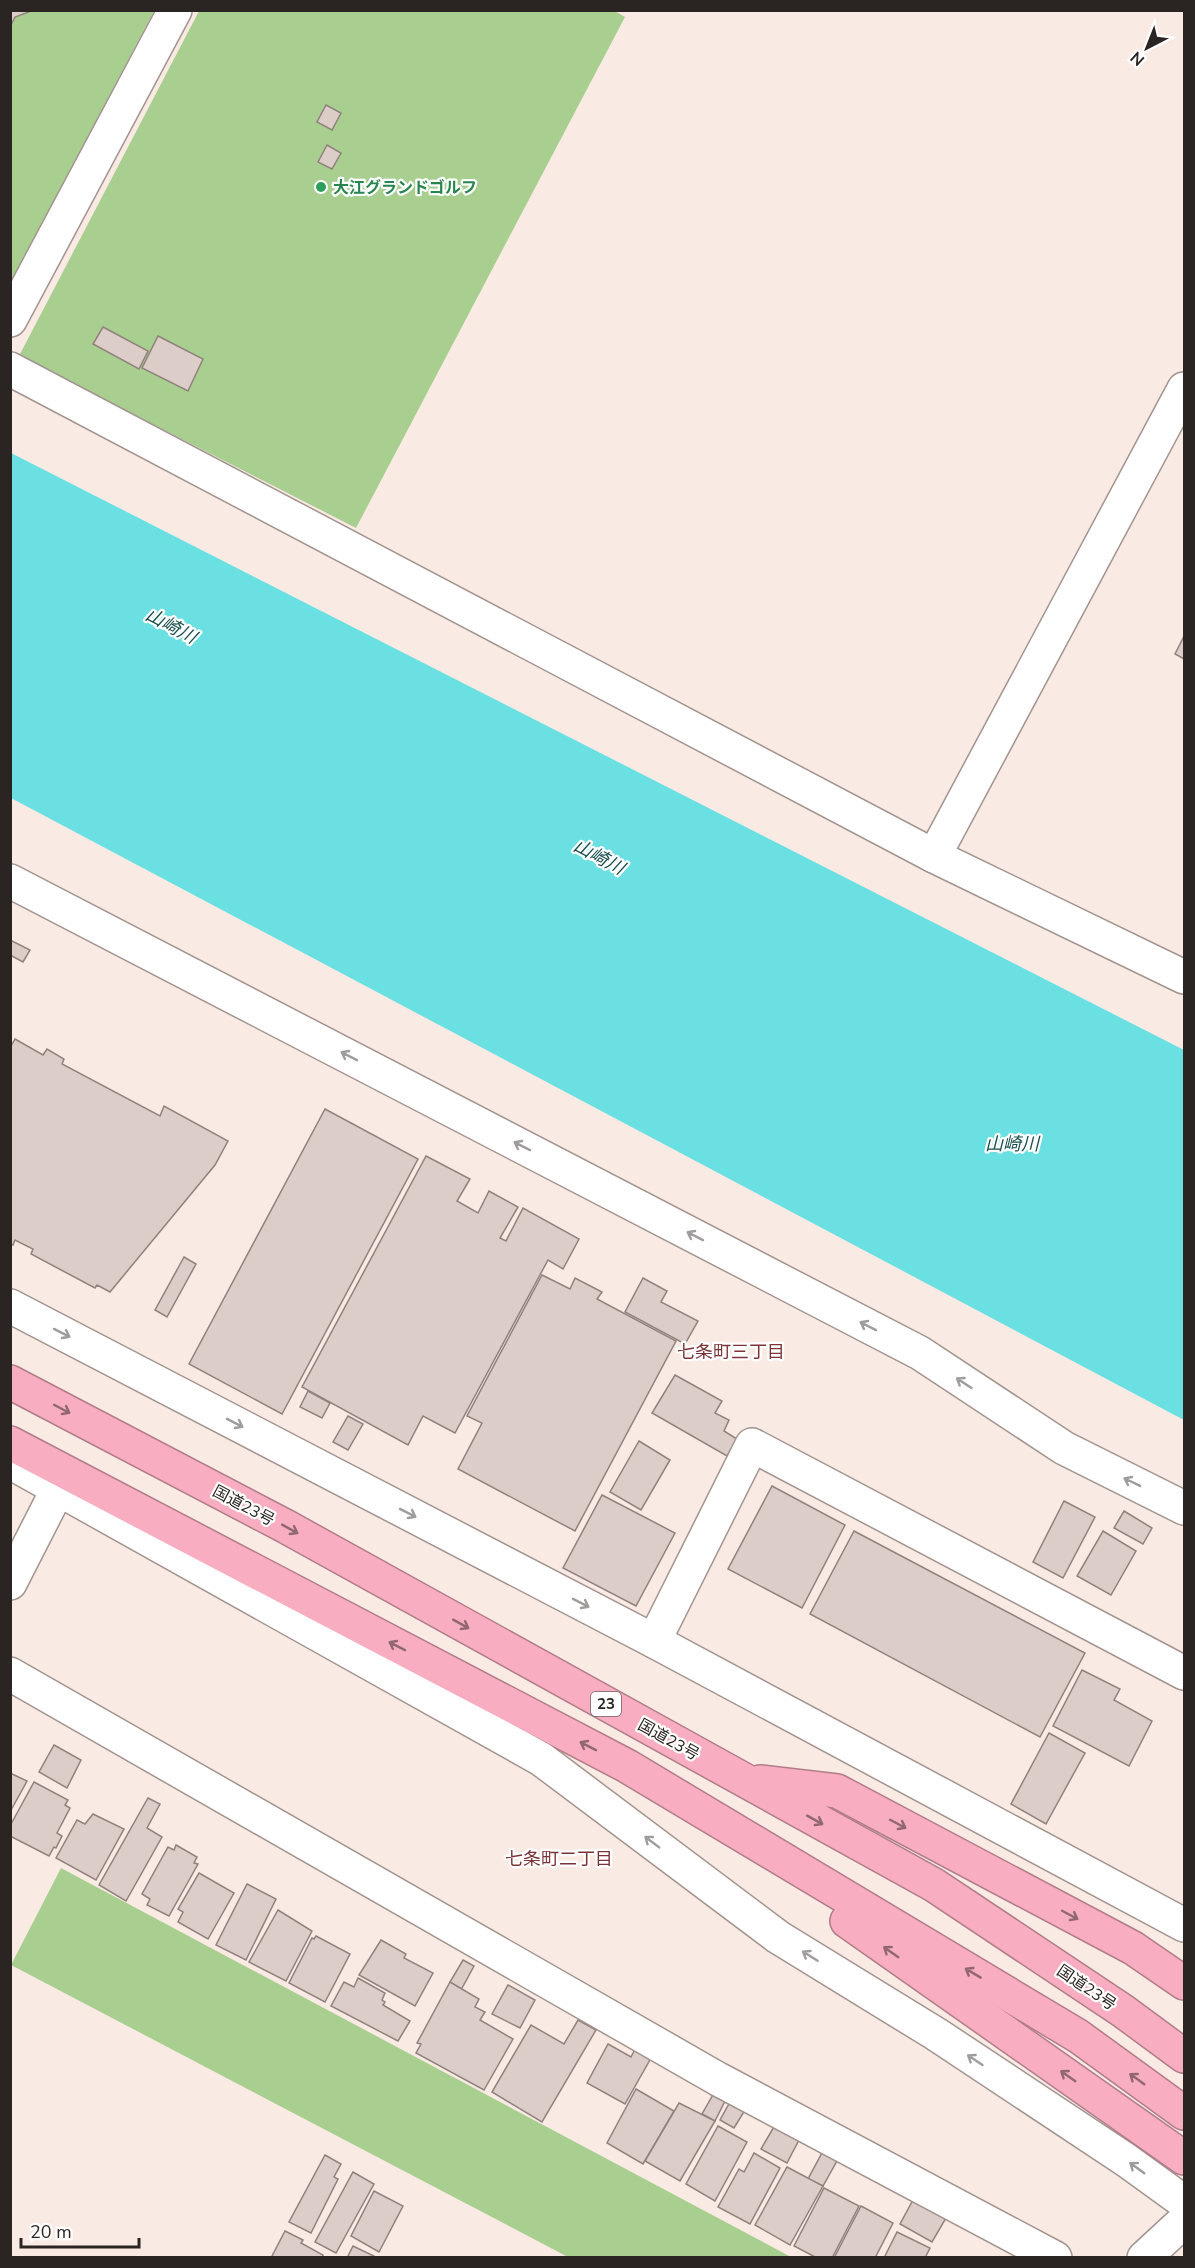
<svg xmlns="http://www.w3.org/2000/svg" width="1195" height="2268" font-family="'Nunito Sans','Noto Sans JP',sans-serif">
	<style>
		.green { fill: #a8cf8f }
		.water { fill: #6ae0e3 }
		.building { fill: #dccdc8; stroke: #90827d; stroke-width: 1.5 }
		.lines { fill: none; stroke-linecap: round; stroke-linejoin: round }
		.minor-casing { stroke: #a2948f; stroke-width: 36 }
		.highway-casing { stroke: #b07d89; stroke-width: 36 }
		.minor { stroke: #fff; stroke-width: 33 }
		.highway { stroke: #f8adc0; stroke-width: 33 }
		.oneway { stroke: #9f9c9c }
		.oneway2 { stroke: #916871 }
		.leisure-dot { fill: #2e9e5b; stroke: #fff; stroke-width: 2 }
		.labels { text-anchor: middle; stroke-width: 4.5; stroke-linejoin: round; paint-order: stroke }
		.shield { fill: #fff; stroke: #6a6664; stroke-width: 1.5 }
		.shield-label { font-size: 15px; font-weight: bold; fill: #2a2422 }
		.leisure-label { font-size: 16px; font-weight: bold; fill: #27864d; stroke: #fff; text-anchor: start }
		.street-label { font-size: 16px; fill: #2a2422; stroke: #fff }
		.water-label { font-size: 18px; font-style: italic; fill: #194d4e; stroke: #fff }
		.neighbourhood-label { font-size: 18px; fill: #7c3437; stroke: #fff }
	</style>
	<rect width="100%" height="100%" fill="#f9eae4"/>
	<g class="green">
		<path d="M613,10l12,7 -269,511 -337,-172 180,-345z"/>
		<path d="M11,11h143l-143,271z"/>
		<path d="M61,1868l730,389h-223l-557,-292z"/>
	</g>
	<path class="water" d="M11,453l1173,597v370l-1173,-622z"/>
	<g class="building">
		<path d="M14,10h20l-19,7 -5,10v-15z"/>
		<path d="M326,105l15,8 -9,17 -15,-8z"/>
		<path d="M327,145l14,8 -9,16 -14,-7z"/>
		<path d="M103,327l45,24 -9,18 -46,-25z"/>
		<path d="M158,336l45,23 -15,32 -46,-23z"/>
		<path d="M1184,636v23l-9,-5z"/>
		<path d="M10,940l20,10 -7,12 -13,-7z"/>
		<path d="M15,1039l28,16 4,-6 17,10 -2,5 98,52 4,-10 64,35 -13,24 -105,127 -13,-7 -2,3 -64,-34 2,-5 -18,-9 -2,5 -3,-1v-196z"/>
		<path d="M325,1109l93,50 -136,255 -93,-50z"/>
		<path d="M426,1156l44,23 -13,22 21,12 11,-22 29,16 -18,31 6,3 17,-33 56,31 -16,30 -15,-9 -93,173 -32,-17 -15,29 -106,-58z"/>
		<path d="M184,1257l12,7 -29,53 -12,-7z"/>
		<path d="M542,1275l28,14 5,-11 27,14 -5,7 79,42 -101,190 -117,-62 24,-46 -15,-7z"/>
		<path d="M643,1278l24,13 -6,11 37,19 -13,23 -60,-32z"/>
		<path d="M675,1375l47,26 -7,12 14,7 -5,11 13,8 -10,17 -75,-43z"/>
		<path d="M308,1391l22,12 -8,15 -22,-11z"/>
		<path d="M348,1416l15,8 -15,26 -15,-8z"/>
		<path d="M639,1441l31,19 -29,50 -31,-18z"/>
		<path d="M772,1486l73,39 -43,83 -74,-39z"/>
		<path d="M602,1495l73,38 -39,73 -73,-38z"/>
		<path d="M1064,1501l31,16 -32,61 -30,-16z"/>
		<path d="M1124,1511l28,17 -9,16 -29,-16z"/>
		<path d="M854,1531l231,122 -45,84 -230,-123z"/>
		<path d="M1103,1531l33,20 -25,44 -34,-19z"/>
		<path d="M1082,1670l38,19 -6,11 38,21 -23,45 -76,-40z"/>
		<path d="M1049,1733l36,20 -39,71 -35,-20z"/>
		<path d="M54,1745l27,15 -14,28 -28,-16z"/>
		<path d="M10,1773l17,8 -17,31z"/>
		<path d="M34,1782l34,18 -3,5 5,3 -13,25 5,3 -6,12 -2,-1 -5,9 -39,-20v-10z"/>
		<path d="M148,1798l12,6 -13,24 15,9 -36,64 -27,-16z"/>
		<path d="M93,1814l31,15 -28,51 -40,-22 21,-38 8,4z"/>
		<path d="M176,1845l21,12 -3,6 4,1 -29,52 -22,-11 3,-6 -8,-5 26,-47 6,3z"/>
		<path d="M199,1873l35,20 -26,46 -30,-17 5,-10 -5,-3z"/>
		<path d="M247,1884l29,15 -30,61 -30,-15z"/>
		<path d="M278,1910l34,21 -26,50 -37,-19z"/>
		<path d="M316,1936l34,18 -25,48 -36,-19 23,-45 2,1z"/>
		<path d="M381,1940l25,14 -2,4 29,15 -18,33 -56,-31z"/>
		<path d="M463,1960l11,6 -13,24 -11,-8z"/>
		<path d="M358,1978l27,15 -3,7 3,2 -2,3 27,16 -12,20 -67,-35 13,-24 10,5z"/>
		<path d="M450,1982l29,17 -4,8 10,5 -5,8 33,19 -29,51 -68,-37 5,-9 -4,-1z"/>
		<path d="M508,1985l27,15 -15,28 -28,-14z"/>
		<path d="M578,2020l18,10 -54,92 -50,-30 39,-67 33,19z"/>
		<path d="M608,2044l23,13 4,-8 16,9 -26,46 -38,-21z"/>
		<path d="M636,2089l38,22 -31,53 -36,-21z"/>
		<path d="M714,2093l12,6 -11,22 -13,-7z"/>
		<path d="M730,2102l15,8 -11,18 -14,-8z"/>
		<path d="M679,2103l36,18 -35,60 -35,-20z"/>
		<path d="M775,2125l25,13 -13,25 -26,-14z"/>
		<path d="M718,2126l29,16 -32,59 -29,-17z"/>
		<path d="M823,2151l15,8 -15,27 -15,-7z"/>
		<path d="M754,2153l26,15 -30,56 -32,-17 21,-38 5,3z"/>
		<path d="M325,2155l16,9 -7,13 4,2 -27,54 -22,-11z"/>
		<path d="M787,2167l36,19 -33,59 -35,-20z"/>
		<path d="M353,2172l21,12 -38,69 -21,-11z"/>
		<path d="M824,2188l35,18 -27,52h-15l-23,-12z"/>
		<path d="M374,2191l29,15 -24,46 -28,-16z"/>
		<path d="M913,2200l33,18 -14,24 -32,-18z"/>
		<path d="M861,2206l32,17 -18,35h-41z"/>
		<path d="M285,2231l18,9 -2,3 22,12 -1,3h-51z"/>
		<path d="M897,2232l33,16 -5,10h-41z"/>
		<path d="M353,2246l21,10 -1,2h-26z"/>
	</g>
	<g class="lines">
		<defs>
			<g id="minor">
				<path d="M10,320l165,-310"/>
				<path d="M10,369l924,487 250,121"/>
				<path d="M934,856l250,-467"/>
				<path d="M10,881l910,472 144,95 120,60"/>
				<path d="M10,1306l644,335 530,284"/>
				<path d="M10,1462l531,297 237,178 158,97 190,126 58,42"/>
				<path d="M10,1583l48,-94"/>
				<path d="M654,1641l98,-196 432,228"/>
				<path d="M10,1674l708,405 337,179"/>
				<path d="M1144,2258l40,-37"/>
			</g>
			<g id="highway">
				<path d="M10,1382l275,144 649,359 189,126 61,45"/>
				<path d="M10,1443l617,323 451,270 106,77"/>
				<path d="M760,1782l77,9 296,157 51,35"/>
				<path d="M847,1921l337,237"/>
			</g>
		</defs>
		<use href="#minor" class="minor-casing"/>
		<use href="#highway" class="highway-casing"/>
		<use href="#minor" class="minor"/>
		<use href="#highway" class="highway"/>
	</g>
	<defs><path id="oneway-shaft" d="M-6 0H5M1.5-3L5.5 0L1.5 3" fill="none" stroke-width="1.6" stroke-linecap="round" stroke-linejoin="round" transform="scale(1.5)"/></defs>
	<g class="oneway">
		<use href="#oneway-shaft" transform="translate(349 1056) rotate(-153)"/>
		<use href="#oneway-shaft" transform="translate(522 1146) rotate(-153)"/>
		<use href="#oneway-shaft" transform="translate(695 1236) rotate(-153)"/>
		<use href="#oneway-shaft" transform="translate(868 1326) rotate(-153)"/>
		<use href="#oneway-shaft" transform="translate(62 1333) rotate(27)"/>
		<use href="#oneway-shaft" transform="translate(964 1383) rotate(-147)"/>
		<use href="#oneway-shaft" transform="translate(235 1423) rotate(27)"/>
		<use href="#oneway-shaft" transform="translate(1132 1482) rotate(-154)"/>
		<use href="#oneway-shaft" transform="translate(408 1513) rotate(27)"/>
		<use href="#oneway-shaft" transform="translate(581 1603) rotate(27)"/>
		<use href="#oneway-shaft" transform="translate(652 1842) rotate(-143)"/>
		<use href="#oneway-shaft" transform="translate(810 1956) rotate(-148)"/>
		<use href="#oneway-shaft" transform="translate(975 2060) rotate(-146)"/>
		<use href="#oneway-shaft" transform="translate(1137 2168) rotate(-144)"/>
	</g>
	<g class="oneway2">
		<use href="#oneway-shaft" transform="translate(62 1409) rotate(28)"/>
		<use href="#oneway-shaft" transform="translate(290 1529) rotate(29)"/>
		<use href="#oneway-shaft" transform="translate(461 1624) rotate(29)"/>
		<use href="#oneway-shaft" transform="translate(397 1646) rotate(-153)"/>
		<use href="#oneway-shaft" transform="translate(588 1746) rotate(-153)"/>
		<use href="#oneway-shaft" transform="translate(815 1820) rotate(29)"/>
		<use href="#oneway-shaft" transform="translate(898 1824) rotate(28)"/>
		<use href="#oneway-shaft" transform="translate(1070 1915) rotate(28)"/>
		<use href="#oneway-shaft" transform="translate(891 1952) rotate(-145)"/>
		<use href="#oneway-shaft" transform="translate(973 1973) rotate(-149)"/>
		<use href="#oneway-shaft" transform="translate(1068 2076) rotate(-145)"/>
		<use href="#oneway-shaft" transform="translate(1137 2079) rotate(-144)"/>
	</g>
	<circle class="leisure-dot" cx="321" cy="187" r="6"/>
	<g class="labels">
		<rect class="shield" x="591" y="1692" width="30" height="24" rx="4.5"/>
		<g class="shield-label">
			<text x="606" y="1709">23</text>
		</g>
		<g class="leisure-label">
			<text x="333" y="193">大江グランドゴルフ</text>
		</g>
		<g class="street-label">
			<text transform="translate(244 1505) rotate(28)" y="6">国道23号</text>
			<text transform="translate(669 1739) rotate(29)" y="6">国道23号</text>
			<text transform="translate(1087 1987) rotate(34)" y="6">国道23号</text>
		</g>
		<g class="water-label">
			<text transform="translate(171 626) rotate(28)" y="6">山崎川</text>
			<text transform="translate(599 857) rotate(28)" y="6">山崎川</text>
			<text x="1012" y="1150">山崎川</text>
		</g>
		<g class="neighbourhood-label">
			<text x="731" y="1358">七条町三丁目</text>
			<text x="559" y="1865">七条町二丁目</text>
		</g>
	</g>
	<rect width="1195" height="2268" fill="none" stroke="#2a2422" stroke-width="24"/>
	<g transform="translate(1147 48) rotate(222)" stroke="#ffffff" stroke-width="4.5" paint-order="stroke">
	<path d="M0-4.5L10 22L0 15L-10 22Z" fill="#2a2422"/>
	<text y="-9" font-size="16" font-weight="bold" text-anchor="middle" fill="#2a2422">N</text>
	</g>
	<path d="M21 2238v9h118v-9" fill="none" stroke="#2a2422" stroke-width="3"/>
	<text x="30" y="2238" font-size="18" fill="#2a2422" stroke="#ffffff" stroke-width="4.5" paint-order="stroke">20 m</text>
</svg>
